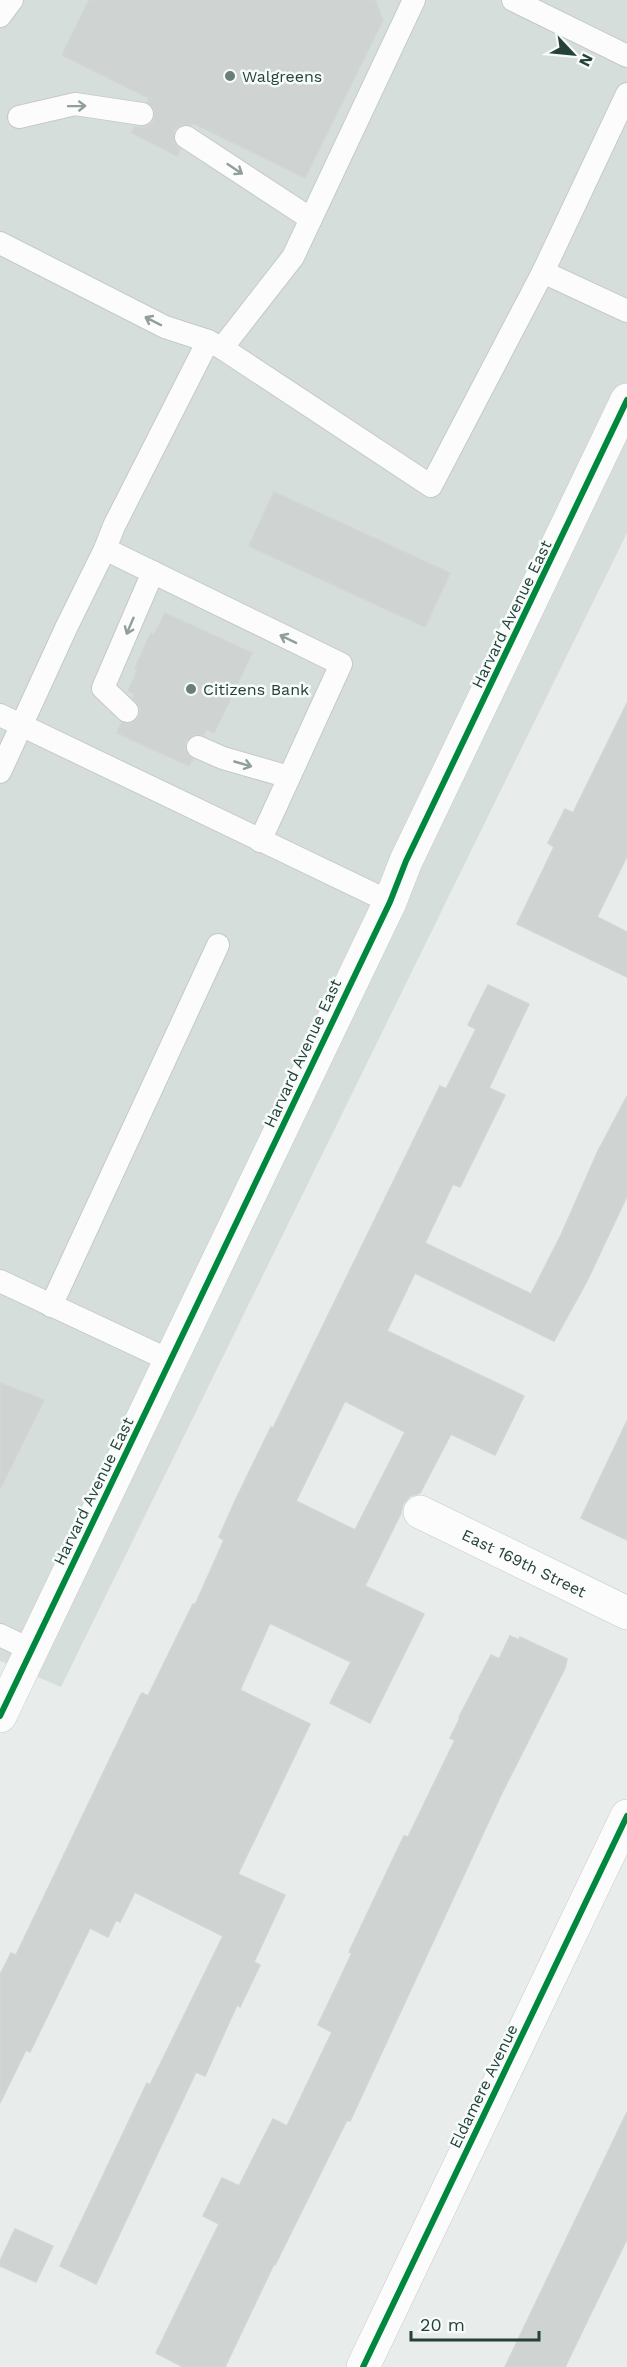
<svg xmlns="http://www.w3.org/2000/svg" width="627" height="2367" font-family="'Work Sans',sans-serif">
	<style>
		.built { fill: #d6dedb }
		.building { fill: #cfd4d2; stroke: #d1d6d4; stroke-width: 1.5; fill-rule: evenodd }
		.lines { fill: none; stroke-linecap: round; stroke-linejoin: round }
		.service-casing { stroke: #c5cac8; stroke-width: 24 }
		.minor-casing { stroke: #c5cac8; stroke-width: 34 }
		.secondary-casing { stroke: #c3cbc8; stroke-width: 34 }
		.service { stroke: #fcfcfc; stroke-width: 22 }
		.minor { stroke: #fcfcfc; stroke-width: 33 }
		.secondary { stroke: #fcfcfc; stroke-width: 33 }
		.cycleway-casing { stroke: #f7fbf9; stroke-width: 10 }
		.cycleway { stroke: #00873e; stroke-width: 6 }
		.oneway { stroke: #909f9b }
		.poi-dot { fill: #697e78; stroke: #f7fbf9; stroke-width: 2 }
		.labels { text-anchor: middle; stroke-width: 5; stroke-linejoin: round; paint-order: stroke }
		.poi-label { font-size: 16px; fill: #24423a; stroke: #f7fbf9; text-anchor: start }
		.street-label { font-size: 16px; fill: #24423a; stroke: #f7fbf9 }
	</style>
	<rect width="100%" height="100%" fill="#e8edeb"/>
	<path class="built" d="M0,0h627v533l-566,1154 -61,-26z"/>
	<g class="building">
		<path d="M89,0h286l8,20 -78,158 -112,-55 -1,2h-12l-6,5v13l6,6 -3,7 -45,-23 3,-6h11l7,-5 2,-12 -8,-8 2,-4 -87,-43z"/>
		<path d="M274,492l176,81 -25,54 -176,-81z"/>
		<path d="M165,613l87,40 -38,80 -8,-4 -2,6 -8,-1 -10,7 -1,8 8,10 -4,7 -72,-33 4,-10 10,1 9,-9v-8l-7,-9 1,-4 -6,-3 10,-22 -3,-1 16,-35 3,2z"/>
		<path d="M627,703v153l-30,61 30,15v45l-110,-53 37,-77 -6,-4 17,-34 8,4z"/>
		<path d="M488,985l41,19 -40,84 16,7 -45,92 -7,-3 -28,59 106,51 30,-59 37,-84 29,-55v100l-40,85 -33,60 -139,-68 -28,58 137,65 -29,59 -44,-21 -31,59 -10,3 -7,8 -2,9 -36,73 59,28 -54,109 -40,-20 21,-41 -81,-39 -30,67 70,34 -72,150 47,21 -31,67 6,3 -20,42 -3,-2 -32,71 -9,-4 -100,212 -36,-18 87,-183 3,2 73,-149 -88,-44 -15,30 -4,-2 -8,17 -18,-9 -60,124 -4,-2 -26,53v-128l11,-22 5,2 124,-259 2,-3 6,3 45,-92 2,1 29,-65 -5,-3 16,-36 36,-74 2,1 167,-342 6,3 30,-60 -8,-4zM345,1401l60,31 -50,98 -59,-29z"/>
		<path d="M0,1383l44,17 -44,89z"/>
		<path d="M627,1421v119l-46,-22z"/>
		<path d="M510,1636l9,4 1,-3 47,22 -2,9 -64,127 -151,326 -3,-1 -72,145 -1,-1 -49,103h-42l-27,-14 63,-129 -16,-8 19,-38 17,8 34,-67 14,7 45,-94 -14,-7 34,-72 -3,-1 55,-116 4,1 47,-97 -5,-2 10,-20 -1,-1 32,-62 8,4z"/>
		<path d="M627,2112v127l-62,128h-60z"/>
		<path d="M15,2229l38,17 -17,36 -36,-16v-5z"/>
	</g>
	<g class="lines">
		<defs>
			<g id="service">
				<path d="M513,0l114,56"/>
				<path d="M0,16l12,-16"/>
				<path d="M627,94l-84,178 84,39"/>
				<path d="M19,117l56,-13 67,10"/>
				<path d="M186,137l125,82"/>
				<path d="M0,243l165,84 43,14"/>
				<path d="M222,348l71,-91 121,-257"/>
				<path d="M105,549l236,115 -81,177"/>
				<path d="M127,711l-24,-23 50,-116"/>
				<path d="M0,715l390,187"/>
				<path d="M198,747l25,11 66,19"/>
				<path d="M0,772l67,-146 38,-77 9,-23 94,-185 14,7 209,138 112,-214"/>
				<path d="M0,1281l171,80"/>
				<path d="M51,1306l167,-361"/>
				<path d="M0,1635l31,15"/>
			</g>
			<g id="minor">
				<path id="s1" d="M420,1512l207,101"/>
				<path d="M363,2367l264,-551"/>
			</g>
			<path id="secondary" d="M0,1716l390,-814 16,-41 221,-461"/>
		</defs>
		<use href="#service" class="service-casing"/>
		<use href="#minor" class="minor-casing"/>
		<use href="#secondary" class="secondary-casing"/>
		<use href="#service" class="service"/>
		<use href="#minor" class="minor"/>
		<use href="#secondary" class="secondary"/>
		<defs>
			<g id="cycleway">
				<path d="M0,1716l390,-814 16,-41 221,-461"/>
				<path d="M363,2367l264,-551"/>
			</g>
		</defs>
		<use href="#cycleway" class="cycleway-casing"/>
		<use href="#cycleway" class="cycleway"/>
	</g>
	<defs><path id="oneway-shaft" d="M-6 0H5M1.5-3L5.5 0L1.5 3" fill="none" stroke-width="1.6" stroke-linecap="round" stroke-linejoin="round" transform="scale(1.5)"/></defs>
	<g class="oneway">
		<use href="#oneway-shaft" transform="translate(77 106) rotate(-1)"/>
		<use href="#oneway-shaft" transform="translate(235 169) rotate(34)"/>
		<use href="#oneway-shaft" transform="translate(153 321) rotate(-153)"/>
		<use href="#oneway-shaft" transform="translate(130 626) rotate(113)"/>
		<use href="#oneway-shaft" transform="translate(288 639) rotate(-154)"/>
		<use href="#oneway-shaft" transform="translate(243 764) rotate(16)"/>
	</g>
	<g class="poi-dot">
		<circle cx="230" cy="76" r="6"/>
		<circle cx="191" cy="689" r="6"/>
	</g>
	<g class="labels">
		<g class="poi-label">
			<text x="242" y="82">Walgreens</text>
			<text x="203" y="695">Citizens Bank</text>
		</g>
		<g class="street-label">
			<text transform="translate(511 614) rotate(-64)" y="6">Harvard Avenue East</text>
			<text transform="translate(302 1053) rotate(-65)" y="6">Harvard Avenue East</text>
			<text transform="translate(93 1491) rotate(-64)" y="6">Harvard Avenue East</text>
			<text dy="6" stroke="none"><textPath href="#s1" startOffset="116">East 169th Street</textPath></text>
			<text transform="translate(483 2086) rotate(-64)" y="6">Eldamere Avenue</text>
		</g>
	</g>
	<g transform="translate(573 54) rotate(116)" stroke="#f7fbf9" stroke-width="4.5" paint-order="stroke">
	<path d="M0-4.5L10 22L0 15L-10 22Z" fill="#24423a"/>
	<text y="-9" font-size="16" font-weight="bold" text-anchor="middle" fill="#24423a">N</text>
	</g>
	<path d="M411 2331v9h128v-9" fill="none" stroke="#24423a" stroke-width="3"/>
	<text x="420" y="2331" font-size="18" fill="#24423a" stroke="#f7fbf9" stroke-width="4.5" paint-order="stroke">20 m</text>
</svg>
